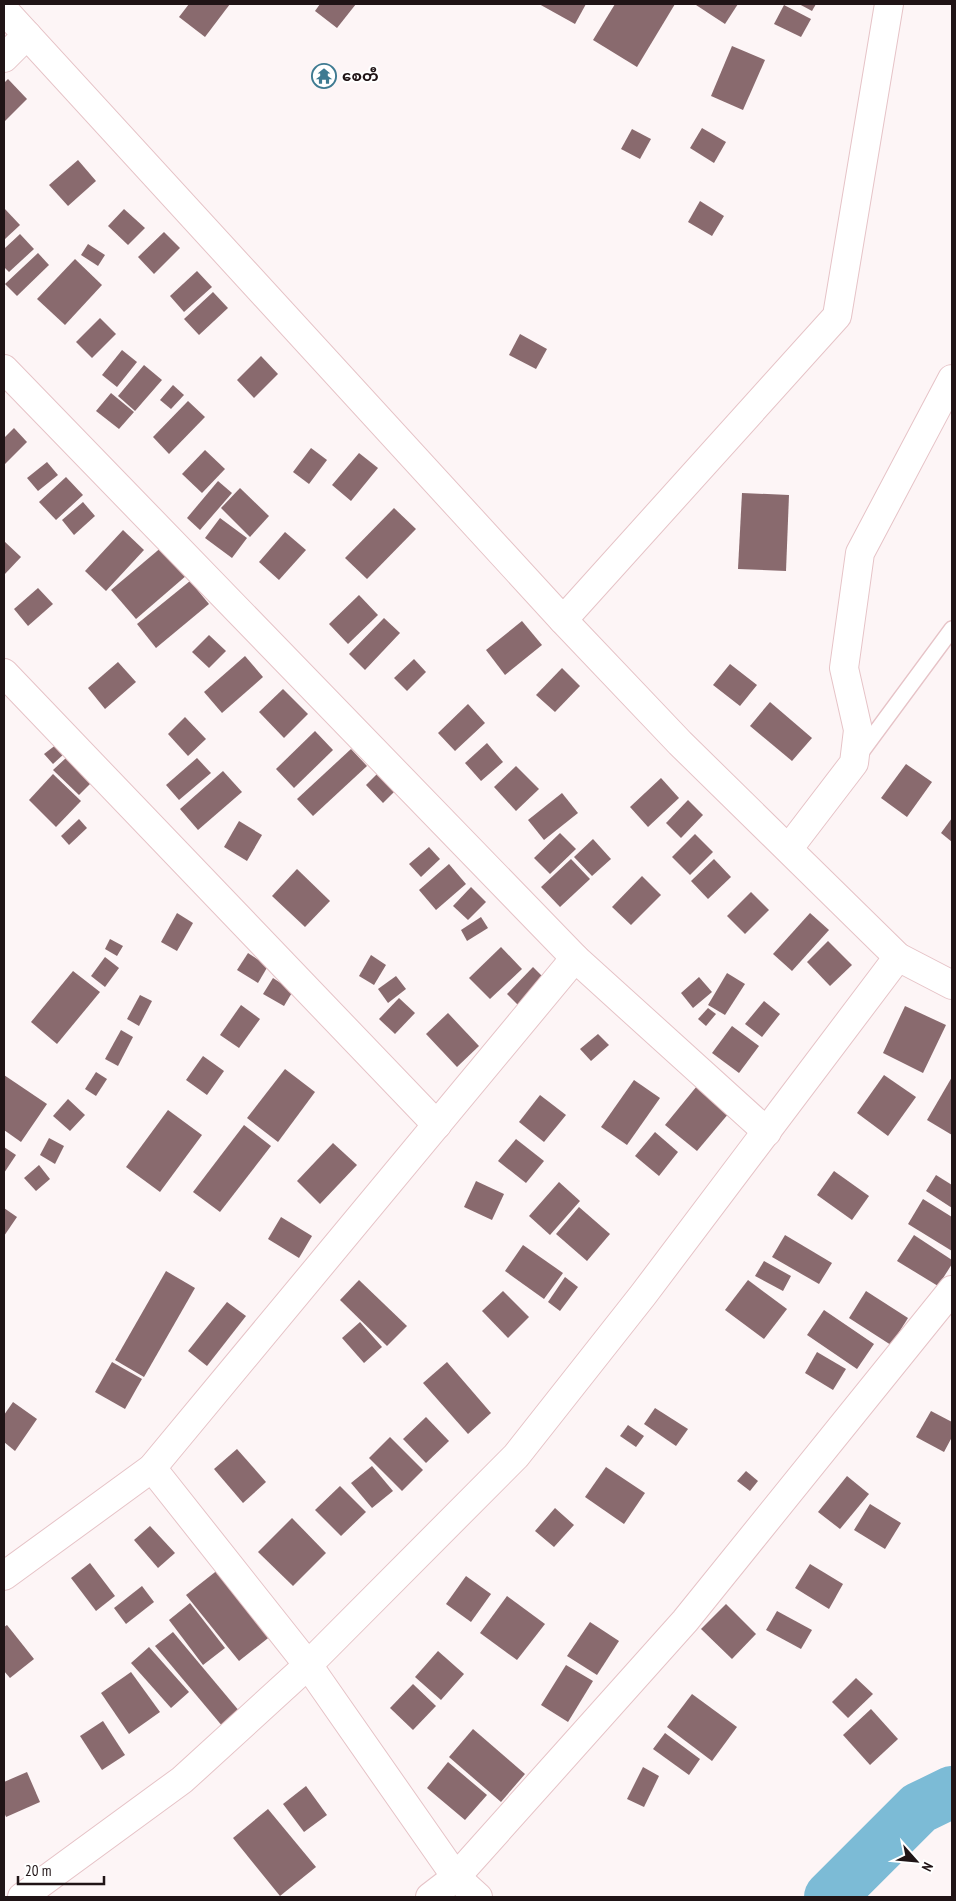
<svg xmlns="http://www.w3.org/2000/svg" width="956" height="1901" font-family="'PT Sans Narrow','Noto Sans Myanmar',sans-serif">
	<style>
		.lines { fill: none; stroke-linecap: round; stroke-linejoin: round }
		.river { stroke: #7cbbd6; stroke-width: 52 }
		.building { fill: #896a6e }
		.service-casing { stroke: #e6c3c7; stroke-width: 18 }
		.minor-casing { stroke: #e6c3c7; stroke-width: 30 }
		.tertiary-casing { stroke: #e6c3c7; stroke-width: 30 }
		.service { stroke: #fff; stroke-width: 15 }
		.minor { stroke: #fff; stroke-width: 28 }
		.tertiary { stroke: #fff; stroke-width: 28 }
		.labels { text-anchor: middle; stroke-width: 4; stroke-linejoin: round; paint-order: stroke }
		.poi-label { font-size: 15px; font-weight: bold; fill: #201416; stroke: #fff; text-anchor: start }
	</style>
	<rect width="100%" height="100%" fill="#fdf5f6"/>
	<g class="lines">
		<path class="river" d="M830,1897l89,-89 33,-16"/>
	</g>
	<g class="building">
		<path d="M189,4h41l-25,33 -26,-20z"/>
		<path d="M320,4h36l-19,24 -22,-17z"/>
		<path d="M539,4h47l-11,20z"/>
		<path d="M615,4h60l-38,63 -44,-27z"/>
		<path d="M697,4h41l-13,20 -29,-19z"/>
		<path d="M799,4h17l-4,7z"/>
		<path d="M784,5l27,14 -10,18 -27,-13z"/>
		<path d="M732,46l33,14 -22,50 -32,-14z"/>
		<path d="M8,79l19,20 -23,23v-39z"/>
		<path d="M702,128l24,14 -12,21 -24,-15z"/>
		<path d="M632,129l19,10 -11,20 -19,-10z"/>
		<path d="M78,160l18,21 -28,25 -19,-21z"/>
		<path d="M700,201l24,15 -12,20 -24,-14z"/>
		<path d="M4,208l16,17 -16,15z"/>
		<path d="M124,209l21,19 -17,17 -20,-19z"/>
		<path d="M164,232l16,16 -26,26 -16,-17z"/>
		<path d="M20,234l14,15 -25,23 -5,-5v-18z"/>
		<path d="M88,244l17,11 -7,11 -17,-11z"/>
		<path d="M38,253l11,12 -32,31 -12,-12z"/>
		<path d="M75,259l27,26 -37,40 -28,-26z"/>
		<path d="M197,271l15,16 -28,25 -14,-16z"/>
		<path d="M213,292l15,16 -29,27 -15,-16z"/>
		<path d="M100,318l16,16 -24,24 -16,-16z"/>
		<path d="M520,334l27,15 -11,20 -27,-14z"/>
		<path d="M122,350l15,12 -20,25 -15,-12z"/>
		<path d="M261,356l17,18 -24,24 -17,-18z"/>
		<path d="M144,365l18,15 -27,31 -17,-15z"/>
		<path d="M173,385l11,10 -13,14 -11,-9z"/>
		<path d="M111,393l23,19 -15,17 -23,-18z"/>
		<path d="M188,401l17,16 -36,37 -16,-17z"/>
		<path d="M14,428l13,14 -23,23v-27z"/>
		<path d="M311,448l16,12 -18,24 -16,-12z"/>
		<path d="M205,450l20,19 -23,24 -20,-19z"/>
		<path d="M359,453l19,15 -27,33 -19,-16z"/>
		<path d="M47,462l11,13 -20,16 -11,-13z"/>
		<path d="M66,477l17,18 -27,25 -17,-18z"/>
		<path d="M218,481l14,12 -32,37 -13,-12z"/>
		<path d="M240,488l29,28 -19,21 -29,-29z"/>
		<path d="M742,493l47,2 -3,76 -48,-2z"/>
		<path d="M83,502l12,14 -21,19 -12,-15z"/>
		<path d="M394,508l22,21 -49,50 -22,-21z"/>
		<path d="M220,518l27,20 -15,20 -27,-20z"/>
		<path d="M123,530l21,20 -38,41 -21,-20z"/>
		<path d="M285,532l21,18 -27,30 -20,-18z"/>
		<path d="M4,541l17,16 -17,18z"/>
		<path d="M163,546l24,29 -51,44 -25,-29z"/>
		<path d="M190,581l19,23 -53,44 -19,-24z"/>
		<path d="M38,588l15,16 -25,22 -14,-17z"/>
		<path d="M359,595l19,20 -30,29 -19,-20z"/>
		<path d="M384,618l16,15 -35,37 -16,-16z"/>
		<path d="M522,621l20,24 -37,30 -19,-25z"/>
		<path d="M209,635l17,16 -17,17 -17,-16z"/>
		<path d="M245,656l18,21 -41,36 -18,-21z"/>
		<path d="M414,659l12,13 -19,19 -13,-13z"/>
		<path d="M118,662l18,20 -31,27 -17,-21z"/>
		<path d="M730,664l27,21 -17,21 -27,-21z"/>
		<path d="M562,668l18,18 -25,26 -19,-17z"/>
		<path d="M283,689l25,25 -24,24 -25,-26z"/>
		<path d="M770,702l42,36 -20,23 -42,-35z"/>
		<path d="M468,704l17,19 -30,28 -17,-18z"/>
		<path d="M185,717l21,22 -18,17 -20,-22z"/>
		<path d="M315,731l18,19 -39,38 -18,-19z"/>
		<path d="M487,743l16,19 -22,19 -16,-18z"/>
		<path d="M57,744l8,9 -12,11 -9,-10z"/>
		<path d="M351,749l16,17 -54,50 -16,-17z"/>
		<path d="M67,757l25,25 -13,13 -26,-25z"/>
		<path d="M197,758l14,15 -32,27 -13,-15z"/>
		<path d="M906,764l26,18 -25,35 -26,-19z"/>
		<path d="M516,766l23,23 -23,22 -22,-24z"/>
		<path d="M381,770l17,18 -15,15 -17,-18z"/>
		<path d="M223,771l19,21 -44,38 -18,-21z"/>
		<path d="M53,774l28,27 -25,26 -27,-27z"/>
		<path d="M661,778l18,20 -31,29 -18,-20z"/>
		<path d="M562,793l16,20 -34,27 -16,-20z"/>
		<path d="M688,800l15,15 -22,23 -15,-15z"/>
		<path d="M952,818v24l-11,-9z"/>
		<path d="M79,819l8,9 -18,17 -8,-9z"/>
		<path d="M239,821l23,14 -15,26 -23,-14z"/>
		<path d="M560,833l16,16 -26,25 -16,-16z"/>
		<path d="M695,834l18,18 -23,23 -18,-18z"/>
		<path d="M593,839l18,20 -19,17 -18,-19z"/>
		<path d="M429,847l11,12 -19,18 -12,-13z"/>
		<path d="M571,859l19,20 -30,28 -19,-20z"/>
		<path d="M714,859l17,18 -23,22 -17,-18z"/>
		<path d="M449,864l17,20 -30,26 -17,-20z"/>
		<path d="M297,869l33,32 -25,26 -33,-31z"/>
		<path d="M642,876l19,19 -30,30 -19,-18z"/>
		<path d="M471,887l15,15 -18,18 -15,-14z"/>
		<path d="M751,892l18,18 -24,24 -18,-18z"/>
		<path d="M177,913l16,10 -16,28 -16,-9z"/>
		<path d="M810,913l19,17 -37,41 -19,-17z"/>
		<path d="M481,917l7,11 -21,13 -6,-11z"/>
		<path d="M110,939l13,7 -6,10 -12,-7z"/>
		<path d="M828,941l24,24 -22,21 -23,-24z"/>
		<path d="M501,947l21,22 -32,30 -21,-21z"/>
		<path d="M248,953l20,13 -10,17 -21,-13z"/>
		<path d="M371,955l15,10 -12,20 -15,-9z"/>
		<path d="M105,957l14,11 -14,19 -14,-11z"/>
		<path d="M533,967l13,13 -26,27 -13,-13z"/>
		<path d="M73,971l27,21 -43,52 -26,-22z"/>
		<path d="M727,973l18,11 -20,31 -17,-10z"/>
		<path d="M396,976l10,13 -18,14 -10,-14z"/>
		<path d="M699,977l13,15 -19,16 -12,-15z"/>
		<path d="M273,978l20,13 -9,15 -21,-12z"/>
		<path d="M140,995l12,6 -13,25 -12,-7z"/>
		<path d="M399,998l16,15 -20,21 -16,-15z"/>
		<path d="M764,1001l16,13 -18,23 -17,-13z"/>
		<path d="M241,1005l19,14 -21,29 -19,-13z"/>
		<path d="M905,1006l41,19 -23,48 -40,-20z"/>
		<path d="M708,1008l8,6 -10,12 -8,-7z"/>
		<path d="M448,1013l31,33 -22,21 -31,-33z"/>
		<path d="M732,1026l27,20 -20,27 -27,-20z"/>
		<path d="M121,1030l12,7 -15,29 -13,-7z"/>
		<path d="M598,1034l11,11 -18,16 -11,-12z"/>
		<path d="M203,1056l21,15 -17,24 -21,-15z"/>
		<path d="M285,1069l30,23 -37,50 -31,-24z"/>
		<path d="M96,1072l11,7 -11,17 -11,-7z"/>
		<path d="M4,1075l43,29 -26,38 -17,-12z"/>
		<path d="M884,1075l32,22 -28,39 -31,-23z"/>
		<path d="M952,1077v58l-25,-15z"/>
		<path d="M634,1080l26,18 -33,47 -26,-18z"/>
		<path d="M697,1086l32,27 -32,38 -32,-26z"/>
		<path d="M540,1095l26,20 -22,27 -25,-20z"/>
		<path d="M68,1099l17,16 -15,16 -17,-15z"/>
		<path d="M168,1110l34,25 -42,57 -34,-25z"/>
		<path d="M244,1125l27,21 -51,66 -27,-20z"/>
		<path d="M655,1132l23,20 -19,24 -24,-20z"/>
		<path d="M49,1138l15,8 -9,18 -15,-9z"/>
		<path d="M516,1139l28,22 -18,22 -28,-22z"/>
		<path d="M333,1143l24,22 -37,39 -23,-23z"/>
		<path d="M4,1147l12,8 -12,18z"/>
		<path d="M39,1165l11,14 -14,12 -12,-13z"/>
		<path d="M834,1171l35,25 -17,24 -35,-25z"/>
		<path d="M936,1175l16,10v23l-26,-17z"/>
		<path d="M476,1181l28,13 -12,26 -28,-13z"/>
		<path d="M559,1182l21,19 -30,34 -21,-19z"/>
		<path d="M923,1199l29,18v34l-44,-27z"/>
		<path d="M579,1207l31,27 -23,27 -31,-27z"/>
		<path d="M4,1208l13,9 -13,19z"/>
		<path d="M281,1217l31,19 -13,22 -31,-19z"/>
		<path d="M785,1235l47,28 -13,21 -47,-27z"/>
		<path d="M914,1235l38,25v4l-14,22 -41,-25z"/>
		<path d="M523,1245l40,28 -19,26 -39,-28z"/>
		<path d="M764,1261l27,15 -8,15 -28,-15z"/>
		<path d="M166,1271l29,17 -51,89 -29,-17z"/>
		<path d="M565,1277l13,10 -18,24 -12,-9z"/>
		<path d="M359,1280l48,46 -20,20 -47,-46z"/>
		<path d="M748,1280l39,29 -23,30 -39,-29z"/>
		<path d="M503,1291l26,26 -21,21 -26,-27z"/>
		<path d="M866,1291l42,27 -17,27 -42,-27z"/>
		<path d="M227,1302l19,14 -39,50 -19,-15z"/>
		<path d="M824,1310l50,34 -17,25 -50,-34z"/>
		<path d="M360,1322l22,25 -18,16 -22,-25z"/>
		<path d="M817,1352l29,17 -13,21 -28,-17z"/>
		<path d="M112,1362l30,17 -17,30 -30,-17z"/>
		<path d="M447,1362l44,51 -23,21 -45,-51z"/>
		<path d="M13,1402l24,17 -22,32 -11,-9v-27z"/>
		<path d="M655,1408l33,21 -12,17 -32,-22z"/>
		<path d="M931,1411l21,11v15l-8,15 -28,-15z"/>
		<path d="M426,1417l23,24 -23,22 -23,-24z"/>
		<path d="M628,1425l16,11 -8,11 -16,-11z"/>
		<path d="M390,1437l33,33 -21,21 -33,-33z"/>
		<path d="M237,1449l29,33 -23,21 -29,-34z"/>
		<path d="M372,1466l21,25 -21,17 -21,-25z"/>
		<path d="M606,1467l39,26 -21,31 -39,-27z"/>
		<path d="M746,1471l12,10 -8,10 -13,-10z"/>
		<path d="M847,1476l22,18 -29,35 -22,-17z"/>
		<path d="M340,1486l26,26 -25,24 -26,-26z"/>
		<path d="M870,1504l31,19 -16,26 -31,-19z"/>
		<path d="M555,1508l19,17 -20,22 -19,-16z"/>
		<path d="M292,1518l34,35 -33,33 -35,-34z"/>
		<path d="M150,1526l25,27 -17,15 -24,-28z"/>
		<path d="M90,1563l25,33 -19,15 -25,-33z"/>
		<path d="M810,1564l33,20 -14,25 -34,-21z"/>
		<path d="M219,1569l53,66 -33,26 -53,-66z"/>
		<path d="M466,1576l25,18 -20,28 -25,-18z"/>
		<path d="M142,1586l12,16 -28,22 -12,-16z"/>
		<path d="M507,1596l38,28 -28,36 -37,-27z"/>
		<path d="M190,1603l35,45 -22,17 -34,-45z"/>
		<path d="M726,1604l30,30 -24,25 -31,-30z"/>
		<path d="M777,1611l35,19 -11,19 -35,-19z"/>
		<path d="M590,1622l29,19 -22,34 -30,-19z"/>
		<path d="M7,1625l27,34 -24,19 -6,-7v-44z"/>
		<path d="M173,1632l67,80 -17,15 -68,-81z"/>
		<path d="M149,1647l40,45 -18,16 -40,-45z"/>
		<path d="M438,1651l26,23 -23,26 -26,-23z"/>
		<path d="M566,1665l27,16 -25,41 -27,-17z"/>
		<path d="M131,1672l29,40 -31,22 -28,-41z"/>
		<path d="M856,1678l17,16 -25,24 -16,-16z"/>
		<path d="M413,1684l23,22 -23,24 -23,-22z"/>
		<path d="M692,1694l45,33 -25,34 -45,-34z"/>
		<path d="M871,1709l27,30 -28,26 -27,-30z"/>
		<path d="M103,1721l22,34 -23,15 -22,-34z"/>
		<path d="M473,1729l52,45 -24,28 -52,-45z"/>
		<path d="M665,1733l35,26 -11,16 -36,-26z"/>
		<path d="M448,1762l39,33 -22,25 -38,-32z"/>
		<path d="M643,1767l16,9 -15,31 -17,-8z"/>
		<path d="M27,1772l13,30 -34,15 -2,-5v-30z"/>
		<path d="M306,1786l21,29 -23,17 -21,-28z"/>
		<path d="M268,1809l48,58 -36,29 -47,-58z"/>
	</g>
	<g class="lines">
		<defs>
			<path id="service" d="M859,755l93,-126"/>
			<g id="minor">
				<path d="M4,58l23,-23"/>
				<path d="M4,369l571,589 -423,510 -148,108"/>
				<path d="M563,620l274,-304 52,-312"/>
				<path d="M4,673l433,452"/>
				<path d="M789,848l65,-85 4,-33 -14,-62 16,-115 92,-174"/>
				<path d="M575,958l192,174"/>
				<path d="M152,1468l156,197 148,212 22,20"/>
				<path d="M430,1897l26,-20 229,-256 267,-331"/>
			</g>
			<g id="tertiary">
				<path d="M4,10l559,610 117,123 218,214 54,28"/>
				<path d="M22,1897l160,-117 126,-115 208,-209 127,-161 255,-338"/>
			</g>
		</defs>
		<use href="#service" class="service-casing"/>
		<use href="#minor" class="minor-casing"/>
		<use href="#tertiary" class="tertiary-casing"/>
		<use href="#service" class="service"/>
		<use href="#minor" class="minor"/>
		<use href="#tertiary" class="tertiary"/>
	</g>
	<defs>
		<symbol id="temple-ring" viewBox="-11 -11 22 22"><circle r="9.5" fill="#fff" stroke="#3e7a91" stroke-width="1.5"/><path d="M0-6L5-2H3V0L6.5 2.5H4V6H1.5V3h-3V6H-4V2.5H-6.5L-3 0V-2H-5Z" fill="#3e7a91"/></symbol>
	</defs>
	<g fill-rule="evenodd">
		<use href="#temple-ring" x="310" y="62" width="28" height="28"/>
	</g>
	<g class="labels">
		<g class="poi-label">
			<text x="342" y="81">စေတီ</text>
		</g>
	</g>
	<rect width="956" height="1901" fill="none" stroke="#201416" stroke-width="10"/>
	<g transform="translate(916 1861) rotate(117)" stroke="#ffffff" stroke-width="4" paint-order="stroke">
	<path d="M0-4L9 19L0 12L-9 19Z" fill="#201416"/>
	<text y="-8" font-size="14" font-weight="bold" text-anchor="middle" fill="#201416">N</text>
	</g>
	<path d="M18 1876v8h86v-8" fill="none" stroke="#201416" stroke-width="2.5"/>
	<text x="25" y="1876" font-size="15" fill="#201416" stroke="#ffffff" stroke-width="4" paint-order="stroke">20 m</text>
</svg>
